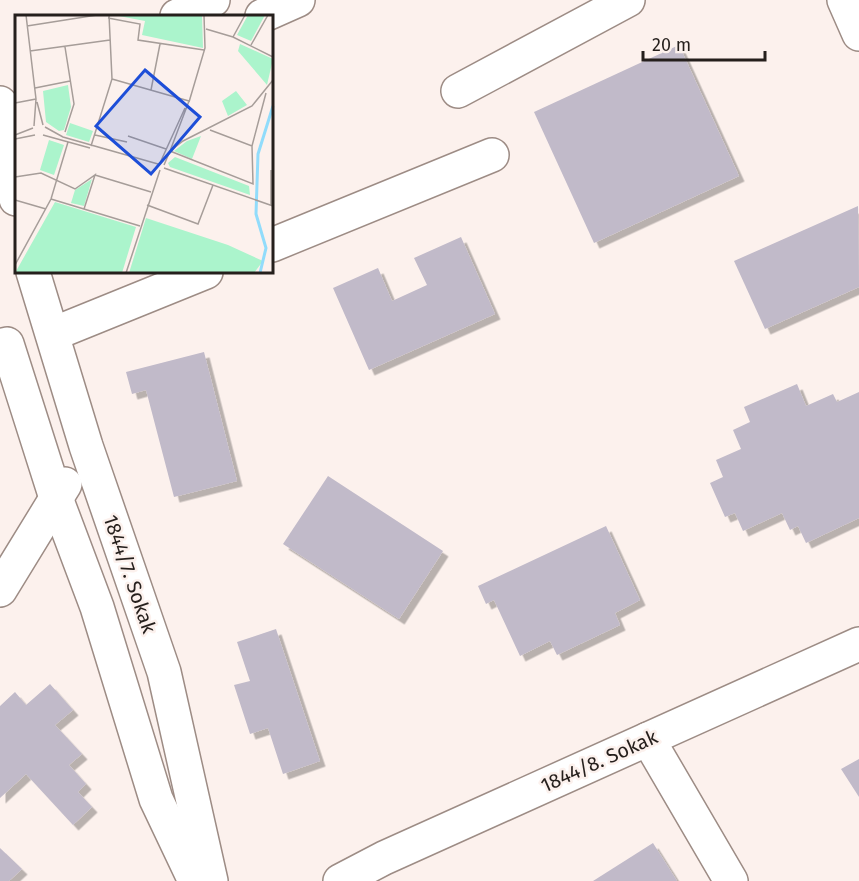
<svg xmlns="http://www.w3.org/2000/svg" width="859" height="881" font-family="'Fira Sans',sans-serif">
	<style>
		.building { fill: #c1bac9; filter: url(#shadow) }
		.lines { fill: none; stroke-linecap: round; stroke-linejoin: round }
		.minor-casing { stroke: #9d8c85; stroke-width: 36 }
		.secondary-casing { stroke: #9d8c85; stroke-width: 36 }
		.minor { stroke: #fff; stroke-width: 33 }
		.secondary { stroke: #fff; stroke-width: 33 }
		.labels { text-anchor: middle; stroke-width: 5; stroke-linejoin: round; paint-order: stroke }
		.street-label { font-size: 20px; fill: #251f1c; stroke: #fcf1ed }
		.inset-river { fill: none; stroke: #91dcfb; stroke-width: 3 }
		.inset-road { fill: none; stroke: #a69d99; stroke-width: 1.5 }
		.view { fill: #1d4ed8; fill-opacity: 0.15; stroke: #1d4ed8; stroke-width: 3 }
		.inset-edge { fill: none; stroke: #251f1c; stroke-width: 3 }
	</style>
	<defs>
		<filter id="shadow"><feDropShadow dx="5.5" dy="5.5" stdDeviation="0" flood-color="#0004"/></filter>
	</defs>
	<rect width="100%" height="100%" fill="#fcf1ed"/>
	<g class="building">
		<path d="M679,45l60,131 -145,67 -60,-131z"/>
		<path d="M858,206l1,81 -94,42 -31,-68z"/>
		<path d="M461,237l34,77 -126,56 -36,-82 45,-20 14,33 35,-16 -13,-27z"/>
		<path d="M204,352l33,129 -63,16 -28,-107 -14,4 -6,-22z"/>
		<path d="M797,384l9,22 27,-12 4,8 22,-10v126l-53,25 -8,-17 -8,4 -8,-17 -39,18 -8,-18 -10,4 -15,-34 13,-6 -7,-17 25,-11 -8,-19 17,-8 -6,-15z"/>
		<path d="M328,476l115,75 -44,68 -116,-75z"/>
		<path d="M606,526l34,74 -25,13 5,12 -63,30 -7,-14 -30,15 -26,-56 -8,4 -8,-18z"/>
		<path d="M276,629l44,132 -37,13 -15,-46 -18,6 -16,-49 16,-4 -13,-39z"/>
		<path d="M50,684l23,26 -18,15 27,29 -13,11 17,19 -8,8 14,15 -19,18 -47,-51 -26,24v-92l15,-14 11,13z"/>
		<path d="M859,759v38l-18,-28z"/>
		<path d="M653,843l24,38h-84z"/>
		<path d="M0,848l22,21 -13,12h-9z"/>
	</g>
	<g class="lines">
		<defs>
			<g id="minor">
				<path d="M844,0l15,34"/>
				<path d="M458,91l170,-91"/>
				<path d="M9,160l7,39"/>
				<path d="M272,245l220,-90"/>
				<path d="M33,272l53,174 78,226 47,209"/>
				<path d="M53,334l153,-62"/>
				<path d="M0,346l7,-2 49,154 41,109 59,192 39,82"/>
				<path d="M0,590l65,-106"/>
				<path d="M648,739l83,142"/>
				<path d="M340,881l44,-23 475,-214"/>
			</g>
			<g id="secondary">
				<path d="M177,16l36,-16"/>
				<path d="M262,16l36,-16"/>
				<path d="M0,103c21,20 17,47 0,67"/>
			</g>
		</defs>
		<use href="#minor" class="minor-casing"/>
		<use href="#secondary" class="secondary-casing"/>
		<use href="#minor" class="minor"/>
		<use href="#secondary" class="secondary"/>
	</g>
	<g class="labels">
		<g class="street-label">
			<text transform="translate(130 574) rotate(71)" y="7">1844/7. Sokak</text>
			<text transform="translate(599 761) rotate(-24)" y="7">1844/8. Sokak</text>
		</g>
	</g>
	<g transform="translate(15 15)">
		<rect width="258" height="258" fill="#fcf1ed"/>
		<path d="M77,164l-8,27 -13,-3 4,-13z" fill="#abf4cc"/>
		<path d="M187,0l1,33 -61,-13 3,-14 -26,-5zM233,0h17l-14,26 -14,-6zM225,29l33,15 -6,26 -29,-34zM53,70l3,22 -7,23 -5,1 -13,-9 -3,-31zM221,76l11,14 -19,11 -6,-15zM55,108l23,8 -4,11 -23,-7zM186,121l-9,23 -18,-8 13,-10zM34,125l15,5 -10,30 -14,-5zM160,142l74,29 1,9 -80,-28 -2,-4z" fill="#abf4cc"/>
		<path d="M40,187l81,25 -14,46h-107zM131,203l82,27 35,16 -9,12h-125z" fill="#abf4cc"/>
		<path class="inset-river" d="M245,258l6,-25 -10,-34 2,-60 15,-48"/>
		<path class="inset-road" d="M11,0l10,84 -2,27M93,3l32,6 -2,16 66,10M12,11l70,-11M191,14l27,8 40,20M218,22l12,-22M236,30l17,-30M50,32l9,57 -9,28M15,36l80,-11M97,64l77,22M20,73l35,-7M136,75l9,-46M174,86l-19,50 83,33 -1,-38M22,87l6,23M174,87l16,-54 -1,-33M0,88l21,-4M30,112l18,10 95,27M195,115l42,16 14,-53M0,120l18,-7M28,120l47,13M80,120l32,7M113,121l38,13M0,124l20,-4M76,131l21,-67 -3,-64M145,148l25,-55M149,150l6,-14 13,-10 69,-35 21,-26M149,153l109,38M256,155v35M80,160l56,17M0,162l26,-4 34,16 20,-14 -11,34M36,184l89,27M0,185l31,9M132,190l51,19 15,-39M0,250l36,-66 17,-57M111,258l34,-103"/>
		<path class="view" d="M130,55l55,47 -49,57 -55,-48z"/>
		<rect width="258" height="258" class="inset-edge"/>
	</g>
	<path d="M643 51v9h122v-9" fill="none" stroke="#251f1c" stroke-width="3"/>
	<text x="652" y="51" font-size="18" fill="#251f1c" stroke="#fcf1ed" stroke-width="4.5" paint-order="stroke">20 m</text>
</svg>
